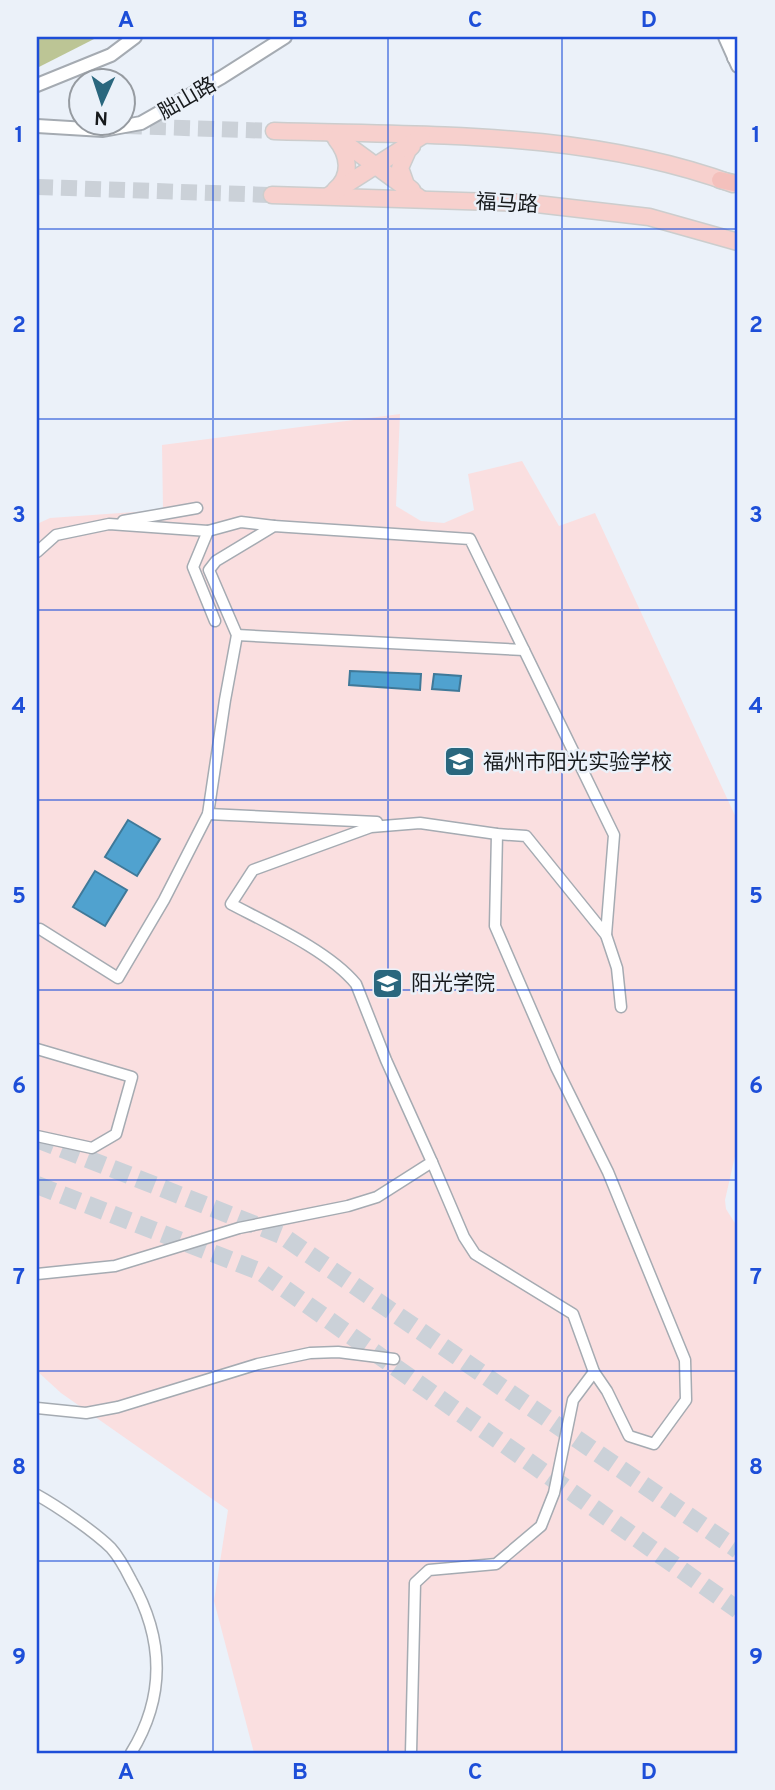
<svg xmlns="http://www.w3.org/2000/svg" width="775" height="1790" font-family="Overpass,'Noto Sans SC',sans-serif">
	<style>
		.education { fill: #fadfe0 }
		.green { fill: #bcc595 }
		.water { fill: #50a2cf; stroke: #3f7999; stroke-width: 2 }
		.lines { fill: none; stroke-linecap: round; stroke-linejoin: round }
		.primary-tunnel { stroke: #cbd1d8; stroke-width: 16; stroke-dasharray: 16 8; stroke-linecap: butt }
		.motorway-tunnel { stroke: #cbd1d8; stroke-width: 18; stroke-dasharray: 18 9; stroke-linecap: butt }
		.minor-casing { stroke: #a5abb2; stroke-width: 13 }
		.tertiary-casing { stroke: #a5abb2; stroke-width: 16 }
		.primary-casing { stroke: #cccdcd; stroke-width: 19 }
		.trunk-casing { stroke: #cccdcd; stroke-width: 19 }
		.minor { stroke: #fff; stroke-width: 10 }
		.tertiary { stroke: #fff; stroke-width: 12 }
		.primary { stroke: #f7d0cd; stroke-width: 16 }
		.trunk { stroke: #f4c0bc; stroke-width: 16 }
		.grid { fill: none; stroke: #1d4ed8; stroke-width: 2; stroke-opacity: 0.55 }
		.labels { text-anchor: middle; stroke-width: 5; stroke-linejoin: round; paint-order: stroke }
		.street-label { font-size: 21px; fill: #171a1c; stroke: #ebf1f9 }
		.poi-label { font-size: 21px; fill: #171a1c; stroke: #ebf1f9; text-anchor: start }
		.neatline { fill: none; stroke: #1d4ed8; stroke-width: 2.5 }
		.grid-label { font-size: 23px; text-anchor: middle; font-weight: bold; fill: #1d4ed8 }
	</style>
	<rect width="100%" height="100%" fill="#ebf1f9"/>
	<path class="education" d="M400,414l-4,92 25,15 23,2 30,-13 -6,-36 54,-13 37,65 36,-13 143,309v321l-13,57 1,9 12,19v525h-484l-40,-152 14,-91 -167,-117 -24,-22v-847l13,-6 113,-8 -1,-65z"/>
	<path class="green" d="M37,37h61l-61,31z"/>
	<g class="water">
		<path d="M350,671l71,3 -1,16 -71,-5z"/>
		<path d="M434,674l27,2 -2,15 -27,-2z"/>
		<path d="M128,820l32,19 -23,37 -32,-19z"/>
		<path d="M95,871l32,19 -22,36 -32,-19z"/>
	</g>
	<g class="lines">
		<g class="primary-tunnel">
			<path d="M126,126l148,5"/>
			<path d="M37,187l235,8"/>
		</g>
		<g class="motorway-tunnel">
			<path d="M37,1139l244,96 457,315"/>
			<path d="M37,1185l224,87 477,338"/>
		</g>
		<defs>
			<g id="minor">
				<path d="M123,521l74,-13"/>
				<path d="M37,552l19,-17 53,-11 99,7"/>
				<path d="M215,621l-22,-54 15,-36 33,-9 33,4"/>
				<path d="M237,635l287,15"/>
				<path d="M208,814l169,8"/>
				<path d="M40,929l78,49 46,-78 44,-86 17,-114 12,-65 -28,-65 7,-9 58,-35 196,13 144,296 -8,100"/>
				<path d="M37,1049l95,28 -16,57 -24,14 -55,-12"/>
				<path d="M432,1162l32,75 11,17 98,60 21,58 13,19 22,45 25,8 32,-44 -1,-40 -77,-188 -52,-105 -61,-141 2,-92"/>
				<path d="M37,1274l78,-8 124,-38 109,-22 29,-9 55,-35 -46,-102 -30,-76c-27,-33 -87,-60 -125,-80l22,-34 118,-43 49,-4 77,11 29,2 80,99 11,33 4,39"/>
				<path d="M37,1408l49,5 32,-6 140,-43 52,-11 28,-1 56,7"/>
				<path d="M37,1495c20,11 58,37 74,53 8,9 15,22 20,32 33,58 35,116 0,173"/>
				<path d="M411,1753l4,-170 14,-13 67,-6 45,-38 13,-33 19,-93 21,-28"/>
			</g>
			<g id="tertiary">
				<path d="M725,37l13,29"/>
				<path d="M734,58l2,-21"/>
				<path d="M37,85l74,-30 24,-18"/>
				<path d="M37,126l66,4 38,-7 81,-46 63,-40"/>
			</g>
			<g id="primary">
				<path d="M274,131c156,5 311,-1 459,53"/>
				<path d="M331,133l90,66"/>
				<path d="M335,190c17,-14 14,-35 1,-51"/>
				<path d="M412,190l-6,-5 -6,-17 8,-18 4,-4"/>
				<path d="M272,195l256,8 121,14 89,25"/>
				<path d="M328,196l94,-60"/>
			</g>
			<path id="trunk" d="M720,180l18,4"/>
		</defs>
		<use href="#minor" class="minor-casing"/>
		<use href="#tertiary" class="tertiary-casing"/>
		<use href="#primary" class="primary-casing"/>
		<use href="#trunk" class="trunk-casing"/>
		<use href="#minor" class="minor"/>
		<use href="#tertiary" class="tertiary"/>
		<use href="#primary" class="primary"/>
		<use href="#trunk" class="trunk"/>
	</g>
	<path class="grid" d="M213,37v1716M388,37v1716M562,37v1716M37,229h701M37,419h701M37,610h701M37,800h701M37,990h701M37,1180h701M37,1371h701M37,1561h701"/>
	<defs>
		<symbol id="school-square" viewBox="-11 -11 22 22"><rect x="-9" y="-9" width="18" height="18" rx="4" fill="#2a677e" stroke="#ebf1f9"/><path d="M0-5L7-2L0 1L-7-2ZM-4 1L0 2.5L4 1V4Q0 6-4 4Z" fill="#fff"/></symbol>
		<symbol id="university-square" viewBox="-11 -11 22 22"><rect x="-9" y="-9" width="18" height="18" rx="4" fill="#2a677e" stroke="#ebf1f9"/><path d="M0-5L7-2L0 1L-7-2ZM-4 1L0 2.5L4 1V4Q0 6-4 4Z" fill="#fff"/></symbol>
	</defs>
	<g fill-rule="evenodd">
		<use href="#school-square" x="442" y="744" width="35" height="35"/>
		<use href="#university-square" x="370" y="966" width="35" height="35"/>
	</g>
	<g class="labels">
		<g class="street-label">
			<text transform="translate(187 98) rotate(-30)" y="7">胐山路</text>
			<text transform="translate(507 203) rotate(3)" y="7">福马路</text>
		</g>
		<g class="poi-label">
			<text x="483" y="769">福州市阳光实验学校</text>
			<text x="411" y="990">阳光学院</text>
		</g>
	</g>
	<rect width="775" height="1790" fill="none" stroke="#ebf1f9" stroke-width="77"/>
	<g transform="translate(102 102) rotate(183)"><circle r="33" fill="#ebf1f9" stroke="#969ba1" stroke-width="2"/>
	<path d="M0-5L12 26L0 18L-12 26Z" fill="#2a677e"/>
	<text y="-10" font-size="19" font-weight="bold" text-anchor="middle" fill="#171a1c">N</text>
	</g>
	<rect x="38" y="38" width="698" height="1714" class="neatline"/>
	<g class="grid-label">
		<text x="126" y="27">A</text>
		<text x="300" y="27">B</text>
		<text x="475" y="27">C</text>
		<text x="649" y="27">D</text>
		<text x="19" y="142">1</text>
		<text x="756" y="142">1</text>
		<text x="19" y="332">2</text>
		<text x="756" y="332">2</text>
		<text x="19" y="522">3</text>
		<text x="756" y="522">3</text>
		<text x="19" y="713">4</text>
		<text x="756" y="713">4</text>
		<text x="19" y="903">5</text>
		<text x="756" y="903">5</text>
		<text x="19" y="1093">6</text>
		<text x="756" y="1093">6</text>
		<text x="19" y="1284">7</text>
		<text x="756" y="1284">7</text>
		<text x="19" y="1474">8</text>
		<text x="756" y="1474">8</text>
		<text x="19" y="1664">9</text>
		<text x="756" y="1664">9</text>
		<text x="126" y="1779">A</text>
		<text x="300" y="1779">B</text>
		<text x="475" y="1779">C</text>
		<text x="649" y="1779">D</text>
	</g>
</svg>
